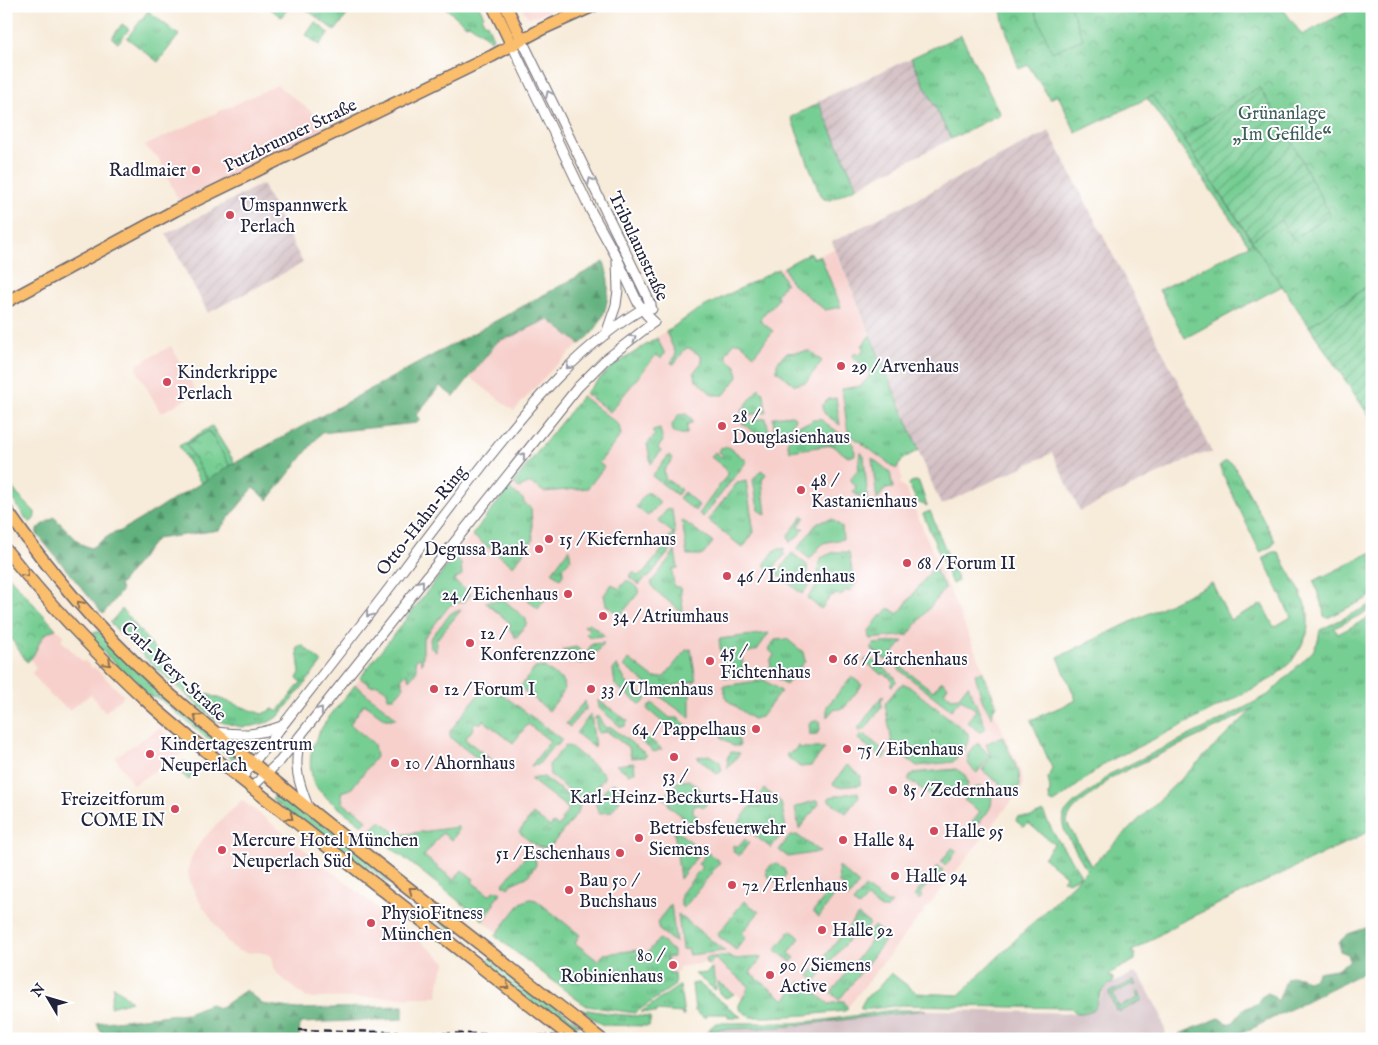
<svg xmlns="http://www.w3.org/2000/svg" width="1378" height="1045" font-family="'IM FELL English',serif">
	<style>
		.built { fill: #f7d0cc }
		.industrial { fill: url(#industrial-furrows) }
		.railway { fill: #d2bec3 }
		.grass { fill: url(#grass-tufts); stroke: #4c7867; fill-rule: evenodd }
		.forest { fill: url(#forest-firs); stroke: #416a5c }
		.park { fill: url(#park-crowns); stroke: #4c7867 }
		.garden { fill: url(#garden-furrows); stroke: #4c7867 }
		.pitch { fill: #76ce93; stroke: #4c7867 }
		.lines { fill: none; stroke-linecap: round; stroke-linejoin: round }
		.minor-casing { stroke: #6d6872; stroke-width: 11 }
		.major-casing { stroke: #6d6872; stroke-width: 14 }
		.minor { stroke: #fff; stroke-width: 9 }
		.major { stroke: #fabe6d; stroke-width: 11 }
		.rail { stroke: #22223b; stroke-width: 2.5; stroke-dasharray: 8 4; stroke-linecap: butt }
		.oneway { stroke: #9c9ca7 }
		.oneway2 { stroke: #8e7054 }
		.poi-dot { fill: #d1495b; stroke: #fff; stroke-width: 2 }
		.labels { text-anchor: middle; stroke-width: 4; stroke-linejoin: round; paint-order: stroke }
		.park-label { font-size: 18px; fill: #3f5e5a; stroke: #fff }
		.street-label { font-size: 18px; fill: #22223b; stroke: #fff }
		.poi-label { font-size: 18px; fill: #22223b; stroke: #fff; text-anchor: start }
	</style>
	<defs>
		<pattern id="industrial-furrows" width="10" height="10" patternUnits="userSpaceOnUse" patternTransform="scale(1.25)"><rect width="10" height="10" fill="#d2bec3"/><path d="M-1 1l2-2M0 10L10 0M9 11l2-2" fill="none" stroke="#b4a3a8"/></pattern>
		<pattern id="grass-tufts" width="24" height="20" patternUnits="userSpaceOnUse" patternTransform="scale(1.25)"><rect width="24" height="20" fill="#76ce93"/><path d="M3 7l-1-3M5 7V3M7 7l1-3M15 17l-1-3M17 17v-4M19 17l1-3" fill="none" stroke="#60a779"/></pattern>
		<pattern id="forest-firs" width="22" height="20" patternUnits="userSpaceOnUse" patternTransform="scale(1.25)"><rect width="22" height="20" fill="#60b17d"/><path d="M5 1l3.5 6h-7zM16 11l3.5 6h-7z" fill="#4f9068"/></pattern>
		<pattern id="park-crowns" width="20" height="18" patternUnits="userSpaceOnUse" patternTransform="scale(1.25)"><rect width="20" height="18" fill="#76ce93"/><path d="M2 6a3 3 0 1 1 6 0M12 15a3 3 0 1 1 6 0" fill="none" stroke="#60a779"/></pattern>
		<pattern id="garden-furrows" width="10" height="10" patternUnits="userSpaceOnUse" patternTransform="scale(1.25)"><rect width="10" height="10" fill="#76ce93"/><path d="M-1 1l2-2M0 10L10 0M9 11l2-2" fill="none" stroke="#60a779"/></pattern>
	</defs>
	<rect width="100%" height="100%" fill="#fff"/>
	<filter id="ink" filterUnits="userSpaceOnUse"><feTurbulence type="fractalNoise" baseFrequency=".02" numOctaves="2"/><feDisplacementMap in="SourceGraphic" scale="10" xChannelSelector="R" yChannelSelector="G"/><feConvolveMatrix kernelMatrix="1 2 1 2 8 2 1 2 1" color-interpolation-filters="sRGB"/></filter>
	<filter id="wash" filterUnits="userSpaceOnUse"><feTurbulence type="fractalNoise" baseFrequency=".0096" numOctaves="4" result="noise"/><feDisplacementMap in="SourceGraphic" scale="20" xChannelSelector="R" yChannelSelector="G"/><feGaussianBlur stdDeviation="1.12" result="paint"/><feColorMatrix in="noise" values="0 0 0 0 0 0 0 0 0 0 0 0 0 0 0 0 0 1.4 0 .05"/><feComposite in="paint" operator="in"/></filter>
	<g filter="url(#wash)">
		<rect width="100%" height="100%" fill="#f7ebd9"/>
		<g class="built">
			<path d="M522,6h37l-23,10 -7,1 -5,-5z"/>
			<path d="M277,85l35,27 12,17 -145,72 -21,-44 -14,-11z"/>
			<path d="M834,249l85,201 -15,8 -5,7 3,14 -3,4 7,6 92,215 -4,7 26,58 3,9v9l-176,221 -85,5 -48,-34 -1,-10 -8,-6 -26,4v5l-10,1 -27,29 -135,-62 -185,-147 -9,-11 -3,-18 2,-16 5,-14 137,-177 128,-161 31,-30 83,-55 114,-58 3,5z"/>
			<path d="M548,319l32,25 -28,25 -38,42 -44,-34 28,-36 17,-6z"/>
			<path d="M171,346l26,47 -36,20 -24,-42v-4l1,-3z"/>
			<path d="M56,629l8,6 -3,5 22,22 2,-1 7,7 2,-1 30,29 -19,16 -14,-18 -22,16 -19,-15 -18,-22 4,-5 -5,-8 8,-17 9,-12z"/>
			<path d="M160,728l26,23 -53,34 -18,-28z"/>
			<path d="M242,800l204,162 -5,12 -4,23 -130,1 -29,-23 -5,-9v-7l-5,-5 -9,-2 -13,1 -8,-2 -10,-8 -29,-42 -8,-16 -3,-12 1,-8 5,-13 8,-12 11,-12z"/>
		</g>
		<g class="industrial">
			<path d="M911,58l40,81 -94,48 -39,-86z"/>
			<path d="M1049,131l134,260 29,62h-5l-11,3 -116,55 -28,-58 -111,52 -109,-263z"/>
			<path d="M262,184l41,79 -95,50 -42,-79z"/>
		</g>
		<path class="railway" d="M1133,973l7,3 21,39 6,24h-473v-3h9l5,-6 74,-3 144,-17 157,3 12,-5 11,-21z"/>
		<g class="grass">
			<path d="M443,6h36l5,10 -2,2 3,6 2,-1 6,15 -2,2 -22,-16 -3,1z"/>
			<path d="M148,11l31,24 -21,27 -31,-24z"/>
			<path d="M961,35l39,79 -49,25 -40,-81z"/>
			<path d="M1182,86l1,51 99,149 -97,52 -26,-48 90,-45 -102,-147z"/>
			<path d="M819,103l38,84 -26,13 -7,-1 -4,-4 -29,-78z"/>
			<path d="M810,253l3,5 7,-3 21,52 -16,3 -35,-28 -6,-15z"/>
			<path d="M778,269l8,14 -9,11 1,5 -9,11h-2l-6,8 -1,3 13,10 -19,24 -15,-13 -5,1 -8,10 1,6 9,7 2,11 -14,18h-11l-17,-15 -2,-8 8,-10 -1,-6 -12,-8h-3l-12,16 -3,-1 5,-9 -10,-22 30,-21z"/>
			<path d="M870,335l49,115 -15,8 -8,11 -48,-36 -6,-44 19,-3 9,-11 -2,-6 -16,-12 3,-4 4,3 5,-7 -2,-3z"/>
			<path d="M657,338l8,16 -4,4 -5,-3 -46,57 -25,-19 28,-27z"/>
			<path d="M810,351l12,10 -16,21 -11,3 -18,-14v-8l9,-10z"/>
			<path d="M759,388l5,5 2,19 -25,4 1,-6z"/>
			<path d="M582,396l37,29 2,10 -22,28 5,4 -16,21 -44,4 -13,-9 -12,5 -6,-5z"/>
			<path d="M836,398l4,27 -16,-12 -2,-8 6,-6z"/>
			<path d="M686,414l6,5v4l-5,1v10h-11l-3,-2 -1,-7 6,-10z"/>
			<path d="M792,415l3,2 -1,5 -10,12 -7,1 -3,-3 -1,-15z"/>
			<path d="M766,418l3,14 -14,1 -13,-10v-2l6,-1 3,2 2,-2z"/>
			<path d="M819,418l35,26 1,11 -7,2 -16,-12 -42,6 -3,-9 12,-17 10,-2 3,-3h5z"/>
			<path d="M212,426l23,37 -5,3 -21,-35 -23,13 21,36 -6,3 -22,-37z"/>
			<path d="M660,429l3,12 -5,7 3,3 -10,13 -4,-20 8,-9 -3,-3 1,-1z"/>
			<path d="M729,447l18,14 -44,56 -4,-3 28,-39 -1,-6 -15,-12 4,-5 6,5 2,-2 -5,-4 2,-3z"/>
			<path d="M860,452l4,3 4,49 -15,-12 2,-3 1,-3 -4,-3 -1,-5 7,-9z"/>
			<path d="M669,455l4,4 -9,11 1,8 16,12 -4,5 -25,-19z"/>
			<path d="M872,458l18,14 3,16 -8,1 -8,11z"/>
			<path d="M1226,461l7,3 42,77 -3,5 -12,6 -41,-86z"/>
			<path d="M761,470l5,4 -4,5 4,36 -8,-6 -5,-29z"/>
			<path d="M6,479l11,15 18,18c0,5 0,8 -5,10l-3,-2 -21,-30z"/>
			<path d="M746,481l8,51 -11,16 -35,-28 29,-37z"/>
			<path d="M915,481l4,1 8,24 -10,-4 -8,-18 2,-2z"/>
			<path d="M509,488l15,12 -1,2 8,6 2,32 -20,26 -41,-31z"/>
			<path d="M684,492l15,13 -4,6 -16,-13z"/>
			<path d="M646,493h4l9,8v3l-11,12 -12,-9z"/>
			<path d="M668,508l4,2 3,24h-2l3,7 -3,3v3l-25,31 -2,-1 -7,8 -10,-8 4,-5 5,4 3,-3 2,1 26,-33 -2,-1 6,-7 -15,-12z"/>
			<path d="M930,511l28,70 -6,3 -29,-70z"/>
			<path d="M803,516l2,1 -6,9v2h5l-9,12 -2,-1 -3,4 -2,-8z"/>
			<path d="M832,519l10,8 1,12 -20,4 -13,16 -13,-10 21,-27z"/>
			<path d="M682,520l31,22 -10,13h-16z"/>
			<path d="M784,548l1,1 -3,3 3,2 -11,14 -6,1 -4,-4 11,-15z"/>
			<path d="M569,549l2,10 -8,9v7l-3,4 -8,-7z"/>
			<path d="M675,551l3,17 -6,1 2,18h6l3,22 -2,3 -26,-22 -4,-7z"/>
			<path d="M834,552h15l4,26 4,4 -8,10 -3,-2 -5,6 -4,-2 -6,2 -10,13 -14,-11 13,-16 -2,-12 3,-12z"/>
			<path d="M1273,552h5l21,37 9,23v14l-1,8 -4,9 -11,18 -19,17 -82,43 -84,41 -47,37 -6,4 -4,-2 -1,-5 1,-7 -2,-11 4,-10 -21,-48 45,-20 -18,-43 154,-74 18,37 32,-16 12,23 17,-10 -28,-59z"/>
			<path d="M1372,552v44l-45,22 -3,-2 -1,-7 -9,-28z"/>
			<path d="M792,553l15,12 2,20 -7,9 -25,-20z"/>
			<path d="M454,557l7,6 1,12 -9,5 18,14 -6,7 -15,4 -27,34v16l-1,9 -3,-7 -4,5 2,8 -8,10 -2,-7 -6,6 3,8 -10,11h-6l-1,-7 -9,-6 -7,1 -11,-8z"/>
			<path d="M934,567l11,21 -37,47 -38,4 -1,-8 11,-15 3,-1 6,-7 9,6z"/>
			<path d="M627,580l11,8 2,3 -20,25 -14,-11 -2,-10 8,-11 7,5z"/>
			<path d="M539,591l8,6 -9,12 -10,-9 5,-7z"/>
			<path d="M504,600l22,19v6l-10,13 -7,-9 2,-5 -26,-22z"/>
			<path d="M1372,604v5l-38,19 4,6 34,-18v214l-195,94 -46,28 4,2v6l-23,12 -3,4 4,2v5c0,0 -7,3 -7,4 -13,11 -3,27 -30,26l-5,-5 -170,-3 -38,5 -3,-2 6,-11 10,-7 15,-17 26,20 42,2 128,-125 -22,-38 -2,-7 1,-11 10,-11 22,-16 12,-12 113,-55 47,-25 45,-44 5,-10 2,-11zM1254,708l-163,158 -24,-43c2,-15 20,-24 31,-33 4,-3 8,-8 12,-12l112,-53z"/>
			<path d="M122,609l63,77 77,28 11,-5 5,3 23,-30 -4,-4 3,-5 -3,-25 1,-2h5l19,16 -43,54 -10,6 -16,4 -12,1 -19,-5 -8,-3 -57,-50 -47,-46z"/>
			<path d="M461,610l-25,30v12l-5,-4 -1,-9 21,-26z"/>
			<path d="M589,623l16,13 -15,1 -4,-3 3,-5 -5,-3z"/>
			<path d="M99,631l137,124 -3,5 -72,-60 -3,-2 -10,-2 -61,-60z"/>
			<path d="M769,633l-12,17 -15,4 1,14 -6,9h-13l-5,-38z"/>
			<path d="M787,639l16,13 2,9 -19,24 -14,-11 -2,-13 4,-6 -6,-6 7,-9z"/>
			<path d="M903,641l-16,20 -17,-13 4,-4z"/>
			<path d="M604,643l-14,17 -3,-9 5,-7z"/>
			<path d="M576,647l5,4 2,13h-4l-17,-14z"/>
			<path d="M691,649l5,32 -43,8 -29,-23 5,-7 25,19 10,-1 22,-27z"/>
			<path d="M866,659h6l23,18 1,5 -4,4 -2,-1 2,-2 -1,-5 -7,-4h-3l-17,-13z"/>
			<path d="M617,665l9,17 21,17 -6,6 -26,-20 -2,-15z"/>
			<path d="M900,666l33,25 9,-10 6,5 -4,6 8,6 7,-1 9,-12 18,43 -3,3 -4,1 -12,-10 9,-12 -15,-11 -10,11 -53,-41z"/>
			<path d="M544,667l19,14 1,10 -15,20 -29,-24 15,-19z"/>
			<path d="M982,671l14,33 -3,6 -1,7 -10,-17 -7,-26z"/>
			<path d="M852,677l10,8 -18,23 -11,2 -6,7v-11z"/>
			<path d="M764,680l17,11 -20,26 -8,2 -26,-19 -4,-14z"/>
			<path d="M903,684l4,1 61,48c3,12 -8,21 -15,29l-36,4 -24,-18 -8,-44 14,-18z"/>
			<path d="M355,685l37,29 4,5h-11l-21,-15 -14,20 24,20 2,13 -25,32 -10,3 2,11 8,6h3l13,11 -5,5c-13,-10 -42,-29 -49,-43 -1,-3 -1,-8 -2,-11 -6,-33 25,-61 44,-86z"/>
			<path d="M487,687l7,1 67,51v2l-3,4 -5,1 -15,19 -7,1 19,-25 -22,-17 -15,19 -30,-23 -3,4 -3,-2 -2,1 -2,2 1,3 -9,11 33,26 -3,3 -4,1 -39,-30 -2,-4v-4l31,-40z"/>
			<path d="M690,689v29l-32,-23z"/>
			<path d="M882,696l2,1 -3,3 1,7 -18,23 -5,1v-4z"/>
			<path d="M598,700l30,21 -3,5 -4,1 -22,-19z"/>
			<path d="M585,701l1,9h-3l-13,17 -4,-3 15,-19 1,1z"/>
			<path d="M652,703l18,15h8l11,9 -1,1 -16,2 -25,-21z"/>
			<path d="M591,714l4,34 -19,-15z"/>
			<path d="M595,717h4l4,8 4,3 4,-1 36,28 -2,2 -14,1 -2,-10 -21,-16 -10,1z"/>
			<path d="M819,720l1,10 -3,4 -7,1 -1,-12z"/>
			<path d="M727,731l12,9 1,6h-7l-11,-8 -2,-6z"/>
			<path d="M641,732l21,17 -8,3 -17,-14z"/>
			<path d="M865,735l22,18 -4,6 -25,-20 2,-3z"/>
			<path d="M1002,736l17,37 1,12 -7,10 -2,-2 1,-3 -4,-3 -2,2 -24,-19 9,-13 -5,-13z"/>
			<path d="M978,743l12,13 -13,17c-14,-11 -12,-19 1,-30z"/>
			<path d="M566,746l5,1 31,25 2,3v3l-16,21h-8l-30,-24 -1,-10 14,-17z"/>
			<path d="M798,746l3,2h24l-14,18 -11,1 -14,-11 2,-3 6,-2z"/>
			<path d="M731,752l9,1 -12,15 -1,-10z"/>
			<path d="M709,755l11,7 2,9 -5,3 -20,-17z"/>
			<path d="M634,763l1,9h-3l-3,2 -13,-9z"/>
			<path d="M847,765l14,11 -1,9 -22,2 -5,-3z"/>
			<path d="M956,769l9,6 3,10 -8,10 -7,-5 -1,1 -9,-7 -11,13 -24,-18 5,-6z"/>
			<path d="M544,777l34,26 2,3 -2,6 -27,34c-13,6 -22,-6 -32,-14l14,-18 17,13 3,-4 5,3 4,-3 -1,-3 8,-11 -39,-30z"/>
			<path d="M689,780l17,14v11l-3,3 -3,-3 -5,1 -2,3v4l4,3 -5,8 -23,-18 -1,-4 -4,-4 13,-16z"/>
			<path d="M615,783l11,9 -15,20 -12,1 -4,-10 14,-18z"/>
			<path d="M981,786l10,7c3,14 -3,18 -11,29l-9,2 9,-12 -16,-12 9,-11z"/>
			<path d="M764,789l17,13 5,26 -15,20 -33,-25z"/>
			<path d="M280,790l179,140 -4,4 -87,-67 -10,-1 -86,-66z"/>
			<path d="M858,792l1,5 -13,16 -18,-13 2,-3z"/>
			<path d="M818,800l1,4 -20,25 -4,-22z"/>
			<path d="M1043,812l11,22 26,39v3l-12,6 -5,-2 3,-4 -22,-18 10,-14 -26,-21 -4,4 -8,-6 1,-4h14z"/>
			<path d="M379,822h3l16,13 60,-8 2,2 -8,11 -10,-7 -18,23 30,24 8,-10 12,9 -2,3 17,13 7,-5 5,3 -8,10 2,1 -12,16 -113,-89z"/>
			<path d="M674,829l28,21 -22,29z"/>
			<path d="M797,835l23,17 -32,5 -9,-7 11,-14z"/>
			<path d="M745,839l4,4 -10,13 -6,-5 1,-2 -2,-2 2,-2 4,2z"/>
			<path d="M952,848l5,3 -12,15 -4,-4z"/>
			<path d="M530,851l5,4 1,10 -9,12 -16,7 -3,4 -5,-4z"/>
			<path d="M707,852l13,10 -36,46 -3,-2v-12l21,-27 -4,-3z"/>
			<path d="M776,863l9,7 1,5 -6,7h-4l-9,-6 -1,-6 5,-5z"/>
			<path d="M838,866l21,18 -11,14 -5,-4 4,-6 -8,-5z"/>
			<path d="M938,866l5,4 -4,6 -3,-2 -16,20 2,3 -3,3 -5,-4z"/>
			<path d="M865,887l22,16h5l-5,6h-6l-14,-11 -8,9 -6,-4z"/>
			<path d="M834,889l4,2 -19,26 -6,-5 17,-22z"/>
			<path d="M531,899l5,1 44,35 -5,8 23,18 6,-7 34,-4 7,6 14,-17 14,12v6l-6,1 2,15h5l1,12 -40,28 -48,-7 -12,-8 -80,-62 26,-33 6,-3z"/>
			<path d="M744,901l15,11 -17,21 4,4 -10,13 -19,-15z"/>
			<path d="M671,904l5,39 -17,-13 -2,-8z"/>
			<path d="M678,914l47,37 -36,4 -2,-6 -5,1z"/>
			<path d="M858,915l12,9 -7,10 -6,-5 -42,52 -6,-5z"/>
			<path d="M874,926l14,11 -49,63 -8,-7 40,-52 -5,-5z"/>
			<path d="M791,930l9,8 -11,15 6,5 -4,4 -16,-12z"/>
			<path d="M728,955l4,4 30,-2 -12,16 35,27 15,-19 29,23 15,-3 4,8 -4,2 -39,4 -37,2h-17l-12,-8v-4l10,-19 -34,-27 -6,6 -3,-2 -1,-5z"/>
			<path d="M492,956l88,69 -22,-1 -74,-58z"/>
			<path d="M711,968l2,1 1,10 1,1 1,9 -1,1 -20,-16 12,-1z"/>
			<path d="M1132,981h2l2,4 -3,1 -1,-2 -19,10 6,13 20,-9 -3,-6 3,-1 3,9 -23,12 -3,-2 -7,-17z"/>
			<path d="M718,982l16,12 -8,4 -7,-5z"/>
			<path d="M698,983l43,34h-13v-3h-21l-1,3h-3l-8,-6 -3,-27z"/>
			<path d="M679,986h1l4,30h-2v-3l-26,-2v2l-15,-1z"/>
			<path d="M582,1009l30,5 39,3 -2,9 -46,-1 -19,-13z"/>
			<path d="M894,1010h32l-144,17 -74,3 8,-7h78l30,-3z"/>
		</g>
		<g class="forest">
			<path d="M604,262c8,23 5,52 -12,71 -3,4 -8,7 -12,11l-32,-25 -33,16 -17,6 -44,56 -14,-11 -24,29 4,4 -3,4 -96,10 -53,67 -15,-12 -34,42 -63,9 -37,47 3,4 -19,24 -66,-80v-5l17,-12 27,27 10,4 25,-17 3,1 116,-69z"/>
			<path d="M1366,928l6,2v38l-141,71h-50l-2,-5 40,-16 8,6 7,-2c7,-13 11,-14 25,-19l2,-6 7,-4 4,2 6,6 9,-23c9,-3 13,-2 20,3l8,-3 3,-6 18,-3 14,-8 -2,-7 -8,-3 -1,-9 9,-8z"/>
			<path d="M246,990l16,14 35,5 106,-3v13l-103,4 -1,16h-193l-10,-16 91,-10 23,-9 8,5z"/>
		</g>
		<g class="park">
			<path d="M267,6h23l-9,11z"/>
			<path d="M302,6h49l2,1 -18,24z"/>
			<path d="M1000,6h281l21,29 56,-29h14v414l-190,-283 -30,-41 -76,37 -18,-38 -8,4 -22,-34 -9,4 -16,-48z"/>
			<path d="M315,22l14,11 -10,12 -13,-10z"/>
			<path d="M122,24l7,5 -11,14 -6,-5z"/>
			<path d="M209,431l21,35 -23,14 -21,-36z"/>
			<path d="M6,573l50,56c-20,5 -16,24 -29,33l-21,-31z"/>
			<path d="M114,986l17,15 -21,6z"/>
		</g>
		<g class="garden">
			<path d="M1259,87l29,47 42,81 -37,24 -12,-19 -29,20 -70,-103z"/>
			<path d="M1366,287l6,11v122l-63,-94z"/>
		</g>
		<g class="pitch">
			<path d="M1038,6h32l13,33 -31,13 -18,-44z"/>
			<path d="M184,761l12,10 -7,9 -12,-10z"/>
		</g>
	</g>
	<g filter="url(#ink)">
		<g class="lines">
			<defs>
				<g id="minor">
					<path d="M522,40l125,256 5,13"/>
					<path d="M512,45l79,166 26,47 20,43 9,13 8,8"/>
					<path d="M606,334l10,-29 2,-15 -1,-29"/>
					<path d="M214,732c30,3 40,4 68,-6"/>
					<path d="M301,738c-9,27 -2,46 8,71"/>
					<path d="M241,779c54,-70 109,-139 162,-209 26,-35 53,-70 80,-105 48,-61 99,-123 168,-161"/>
					<path d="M252,787l28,-26 298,-374 27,-27 49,-38"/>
				</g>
				<g id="major">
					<path d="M493,6l19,39"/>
					<path d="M506,6l16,34"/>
					<path d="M6,302l170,-92 316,-154 50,-27 51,-23"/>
					<path d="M6,509c43,63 93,121 150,173 41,37 84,70 126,105 105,86 213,168 319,252"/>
					<path d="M6,550c44,55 92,106 144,154 54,48 113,92 170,137 84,66 169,132 253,198"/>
				</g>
			</defs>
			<use href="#minor" class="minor-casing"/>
			<use href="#major" class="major-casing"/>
			<use href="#minor" class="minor"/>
			<use href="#major" class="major"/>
			<path class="rail" d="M299,1030l395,9"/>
		</g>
		<defs><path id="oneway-chevron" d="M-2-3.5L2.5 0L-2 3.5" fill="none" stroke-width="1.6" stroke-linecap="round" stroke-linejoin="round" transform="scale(1.25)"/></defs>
		<g class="oneway">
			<use href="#oneway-chevron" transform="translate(549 94) rotate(-116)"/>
			<use href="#oneway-chevron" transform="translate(591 181) rotate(-116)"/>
			<use href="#oneway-chevron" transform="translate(633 338) rotate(-36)"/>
			<use href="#oneway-chevron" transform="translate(569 366) rotate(136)"/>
			<use href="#oneway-chevron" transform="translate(522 456) rotate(-52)"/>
			<use href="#oneway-chevron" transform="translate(421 583) rotate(-51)"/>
			<use href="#oneway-chevron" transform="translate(369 614) rotate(127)"/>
			<use href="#oneway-chevron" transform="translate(320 710) rotate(-52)"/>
		</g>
		<g class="oneway2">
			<use href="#oneway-chevron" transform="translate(26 574) rotate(50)"/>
			<use href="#oneway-chevron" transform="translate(80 604) rotate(-131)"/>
			<use href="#oneway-chevron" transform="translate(108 663) rotate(45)"/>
			<use href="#oneway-chevron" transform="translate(197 717) rotate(-139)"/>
			<use href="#oneway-chevron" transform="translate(290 817) rotate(38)"/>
			<use href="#oneway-chevron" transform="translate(412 890) rotate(-142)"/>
			<use href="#oneway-chevron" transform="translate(506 986) rotate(38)"/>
		</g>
	</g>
	<g class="poi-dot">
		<circle cx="196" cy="170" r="5"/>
		<circle cx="230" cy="215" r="5"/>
		<circle cx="841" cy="366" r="5"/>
		<circle cx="167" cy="382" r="5"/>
		<circle cx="722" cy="426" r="5"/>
		<circle cx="801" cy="490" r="5"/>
		<circle cx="549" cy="539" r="5"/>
		<circle cx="539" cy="549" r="5"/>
		<circle cx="907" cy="563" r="5"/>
		<circle cx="727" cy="576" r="5"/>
		<circle cx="568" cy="594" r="5"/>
		<circle cx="603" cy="616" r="5"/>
		<circle cx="470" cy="643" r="5"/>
		<circle cx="833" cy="659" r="5"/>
		<circle cx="710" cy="661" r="5"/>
		<circle cx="434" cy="689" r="5"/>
		<circle cx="591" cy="689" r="5"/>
		<circle cx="756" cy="729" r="5"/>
		<circle cx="847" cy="749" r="5"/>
		<circle cx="150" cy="754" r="5"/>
		<circle cx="674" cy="757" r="5"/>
		<circle cx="395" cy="763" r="5"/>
		<circle cx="893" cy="790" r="5"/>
		<circle cx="175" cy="809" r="5"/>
		<circle cx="934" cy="831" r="5"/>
		<circle cx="639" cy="838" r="5"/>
		<circle cx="843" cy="840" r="5"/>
		<circle cx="222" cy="850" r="5"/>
		<circle cx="620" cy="853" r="5"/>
		<circle cx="895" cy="876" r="5"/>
		<circle cx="732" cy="885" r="5"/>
		<circle cx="569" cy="890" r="5"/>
		<circle cx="371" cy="923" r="5"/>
		<circle cx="822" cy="930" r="5"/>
		<circle cx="673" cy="965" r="5"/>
		<circle cx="770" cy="975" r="5"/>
	</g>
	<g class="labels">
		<g class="park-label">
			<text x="1282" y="119">Grünanlage<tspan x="1282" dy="21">„Im Gefilde“</tspan></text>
		</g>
		<g class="street-label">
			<text transform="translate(290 135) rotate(-26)" y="6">Putzbrunner Straße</text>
			<text transform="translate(639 246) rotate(65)" y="6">Tribulaunstraße</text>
			<text transform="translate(421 520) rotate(-52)" y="6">Otto-Hahn-Ring</text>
			<text transform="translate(174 671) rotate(43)" y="6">Carl-Wery-Straße</text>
		</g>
		<g class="poi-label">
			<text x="186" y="176" text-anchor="end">Radlmaier</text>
			<text x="240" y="211">Umspannwerk<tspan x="240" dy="21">Perlach</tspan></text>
			<text x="851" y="372">29 / Arvenhaus</text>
			<text x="177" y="378">Kinderkrippe<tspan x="177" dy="21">Perlach</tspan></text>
			<text x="732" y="422">28 /<tspan x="732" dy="21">Douglasienhaus</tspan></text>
			<text x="811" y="486">48 /<tspan x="811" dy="21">Kastanienhaus</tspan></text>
			<text x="559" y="545">15 / Kiefernhaus</text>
			<text x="529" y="555" text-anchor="end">Degussa Bank</text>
			<text x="917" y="569">68 / Forum II</text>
			<text x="737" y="582">46 / Lindenhaus</text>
			<text x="558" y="600" text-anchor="end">24 / Eichenhaus</text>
			<text x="613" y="622">34 / Atriumhaus</text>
			<text x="480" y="639">12 /<tspan x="480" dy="21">Konferenzzone</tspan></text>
			<text x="720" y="657">45 /<tspan x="720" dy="21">Fichtenhaus</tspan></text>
			<text x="843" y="665">66 / Lärchenhaus</text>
			<text x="444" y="695">12 / Forum I</text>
			<text x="601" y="695">33 / Ulmenhaus</text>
			<text x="746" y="735" text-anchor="end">64 / Pappelhaus</text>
			<text x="160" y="750">Kindertageszentrum<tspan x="160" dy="21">Neuperlach</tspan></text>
			<text x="857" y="755">75 / Eibenhaus</text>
			<text x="405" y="769">10 / Ahornhaus</text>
			<text x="674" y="782" text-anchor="middle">53 /<tspan x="674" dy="21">Karl-Heinz-Beckurts-Haus</tspan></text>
			<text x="903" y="796">85 / Zedernhaus</text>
			<text x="165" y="805" text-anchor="end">Freizeitforum<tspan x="165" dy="21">COME IN</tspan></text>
			<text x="649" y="834">Betriebsfeuerwehr<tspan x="649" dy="21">Siemens</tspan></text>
			<text x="944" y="837">Halle 95</text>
			<text x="232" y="846">Mercure Hotel München<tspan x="232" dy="21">Neuperlach Süd</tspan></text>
			<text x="853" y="846">Halle 84</text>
			<text x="610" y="859" text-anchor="end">51 / Eschenhaus</text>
			<text x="905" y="882">Halle 94</text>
			<text x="579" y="886">Bau 50 /<tspan x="579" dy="21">Buchshaus</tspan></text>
			<text x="742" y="891">72 / Erlenhaus</text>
			<text x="381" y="919">PhysioFitness<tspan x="381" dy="21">München</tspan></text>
			<text x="832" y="936">Halle 92</text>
			<text x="663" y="961" text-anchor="end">80 /<tspan x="663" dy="21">Robinienhaus</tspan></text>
			<text x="780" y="971">90 / Siemens<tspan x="780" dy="21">Active</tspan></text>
		</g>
	</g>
	<rect width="1378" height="1045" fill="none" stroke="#fff" stroke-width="25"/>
	<g transform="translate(48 998) rotate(308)" stroke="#ffffff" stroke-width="4" paint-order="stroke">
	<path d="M0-4L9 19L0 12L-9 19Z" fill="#22223b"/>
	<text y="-8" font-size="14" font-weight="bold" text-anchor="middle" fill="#22223b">N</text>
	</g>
</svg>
